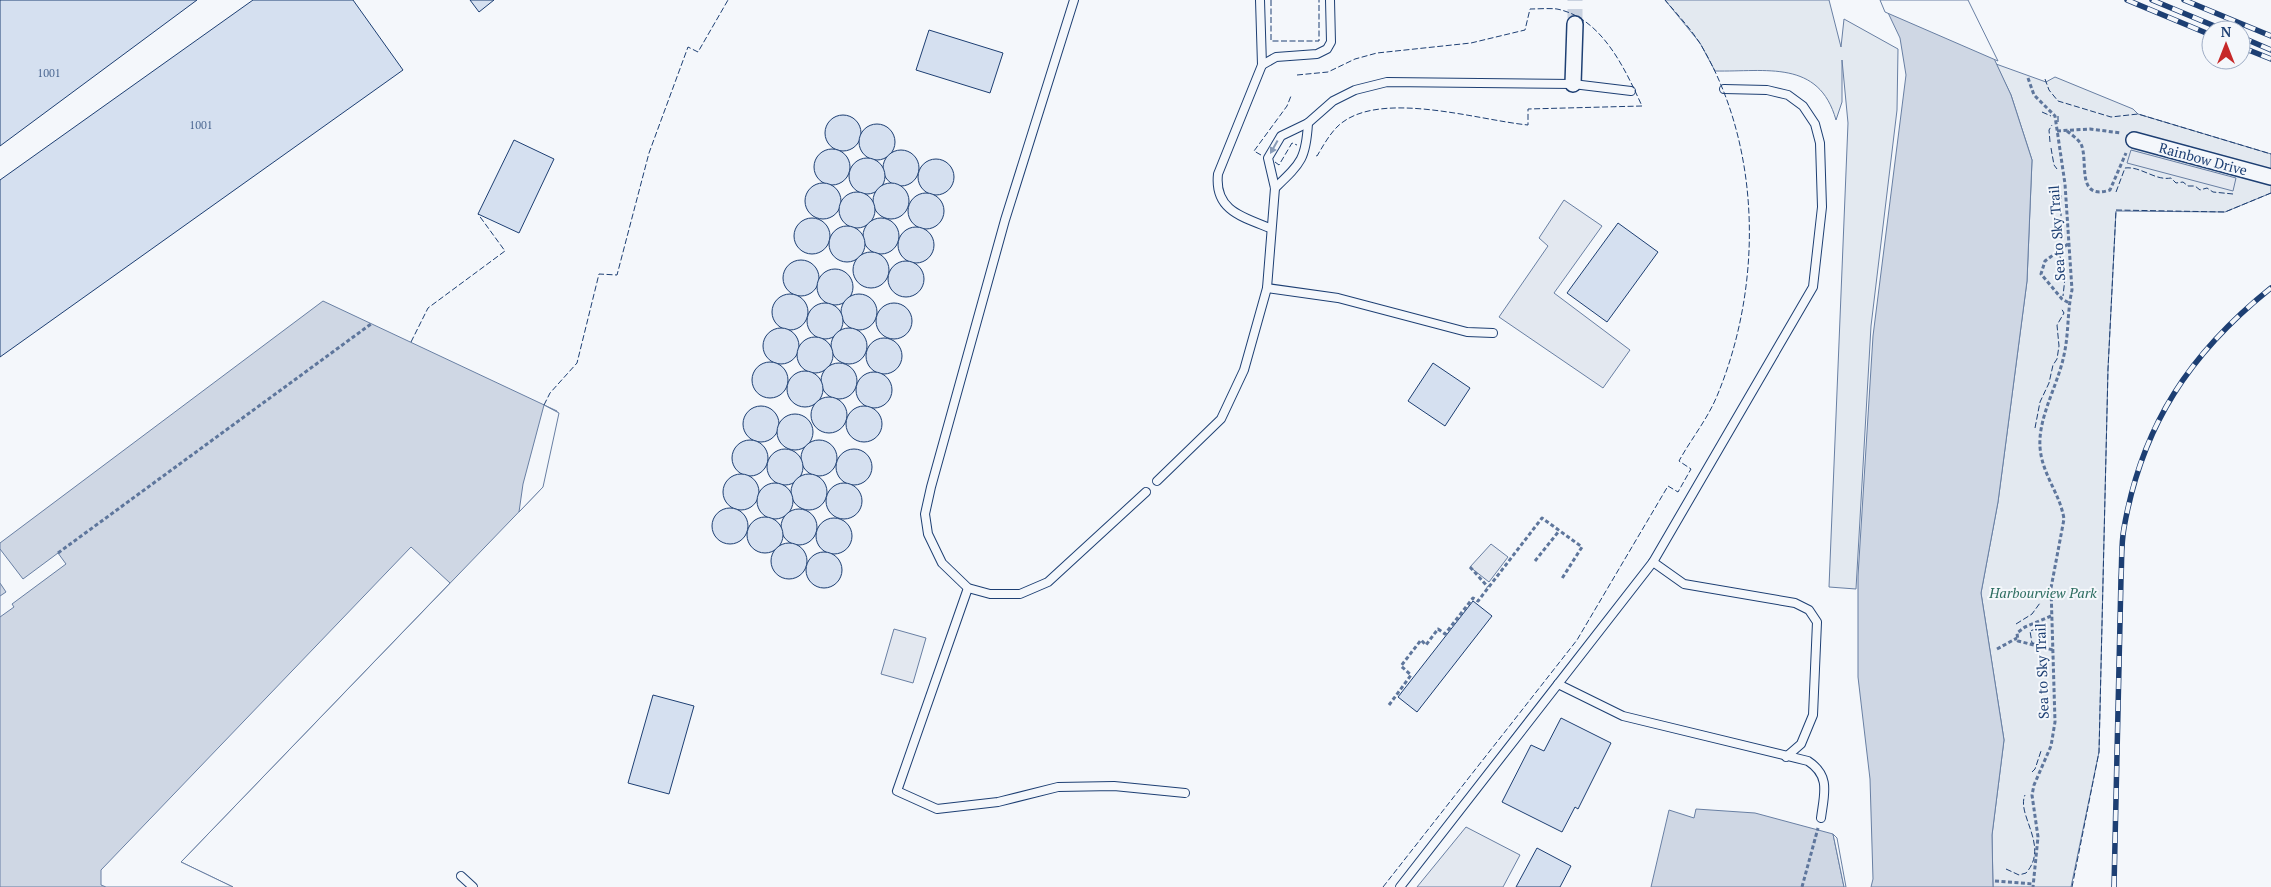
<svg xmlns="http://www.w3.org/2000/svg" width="2271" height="887" font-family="'PT Serif',serif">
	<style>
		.green { fill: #e3e9f0; stroke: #687fa3 }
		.parking { fill: #e3e8f0; stroke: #687fa3 }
		.water { fill: #cfd7e4; stroke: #687fa3 }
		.pier { fill: #f4f7fb; stroke: #687fa3 }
		.building { fill: #d5e0f0; stroke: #1d3f73 }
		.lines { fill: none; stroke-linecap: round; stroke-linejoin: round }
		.street-tunnel { stroke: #c9d2e0; stroke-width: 15; stroke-dasharray: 15 8; stroke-linecap: butt }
		.lane-casing { stroke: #1d3f73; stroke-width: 10 }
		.street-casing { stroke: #1d3f73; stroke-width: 18 }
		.path { stroke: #5e769c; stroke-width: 3; stroke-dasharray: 4 2.5; stroke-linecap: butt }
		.lane { stroke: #f4f7fb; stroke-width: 8 }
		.street { stroke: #f4f7fb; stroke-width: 15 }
		.rail-casing { stroke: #1d3f73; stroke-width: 5.5 }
		.rail { stroke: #f4f7fb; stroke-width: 4; stroke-dasharray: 11; stroke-linecap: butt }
		.fence { stroke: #1d3f73; stroke-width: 1; stroke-dasharray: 6 2.5; stroke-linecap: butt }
		.oneway { fill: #889bb7 }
		.labels { text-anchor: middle; stroke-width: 4; stroke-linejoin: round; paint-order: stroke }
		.number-label { font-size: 11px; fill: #4b6792 }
		.street-label { font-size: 14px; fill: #1d3f73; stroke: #f4f7fb }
		.park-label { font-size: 14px; font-style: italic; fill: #2c6c60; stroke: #f4f7fb }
	</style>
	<rect width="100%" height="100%" fill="#f4f7fb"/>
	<g class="green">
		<path d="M1665,0h164l12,47 3,-28 54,30 -1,61 -26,216 -15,263 -27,-2 19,-464 -6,-63v42l-6,18c-17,-61 -70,-48 -121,-49l-15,-28z"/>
		<path d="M1996,64l50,18 9,-5 78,32 5,5 133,40v39l-46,19 -109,-1 -8,158 -9,383 -28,135h-78l-1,-52 12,-95 -23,-147 17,-91 29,-221 5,-121 -21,-65z"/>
	</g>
	<g class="parking">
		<path d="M2131,150l105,28 -3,13 -106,-28z"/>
		<path d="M1564,200l38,26 -48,67 76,57 -27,38 -104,-71 49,-71 -9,-8z"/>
		<path d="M1491,544l17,13 -19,25 -19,-15z"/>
		<path d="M894,629l32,9 -13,45 -32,-9z"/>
		<path d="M1466,827l54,28 -17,32h-86z"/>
	</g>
	<g class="water">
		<path d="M1882,0l95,22 34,73 21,65 -5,121 -29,221 -17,91 23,147 -12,95 1,52h-122l2,-8 -3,-100 -12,-102v-101l15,-240 33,-261 -6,-37z"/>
		<path d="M323,301l234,110 -17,79 -359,372 52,25h-233v-344z"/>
		<path d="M1696,809l59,4 78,21 11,53h-193l18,-77 25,8z"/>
	</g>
	<g class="pier">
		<path d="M1880,0h88l30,61 -113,-49z"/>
		<path d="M544,405l15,8 -16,74 -24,25 4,-28z"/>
		<path d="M411,547l39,36 -269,279 52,25h-127l-5,-2v-15z"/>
		<path d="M0,549l23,30 35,-26 8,11 -54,40 2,3 -14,10v-21l6,-4 -6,-9z"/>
		<path d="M1833,834l4,4 9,49h-2z"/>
	</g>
	<g class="building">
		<path d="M0,0h197l-197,146z"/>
		<path d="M253,0h100l50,70 -403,287v-177z"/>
		<path d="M470,0h24l-15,12z"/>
		<path d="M929,30l74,23 -13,40 -74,-23z"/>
		<circle cx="843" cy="133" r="18"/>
		<circle cx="877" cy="142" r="18"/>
		<path d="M514,140l40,19 -35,74 -41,-19z"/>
		<circle cx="832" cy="167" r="18"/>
		<circle cx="901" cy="168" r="18"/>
		<circle cx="867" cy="176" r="18"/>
		<circle cx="936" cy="177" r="18"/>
		<circle cx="823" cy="201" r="18"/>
		<circle cx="891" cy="201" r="18"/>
		<circle cx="857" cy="210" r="18"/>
		<circle cx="926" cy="211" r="18"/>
		<circle cx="881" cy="236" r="18"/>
		<circle cx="812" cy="236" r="18"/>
		<path d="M1618,223l40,29 -51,70 -40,-29z"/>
		<circle cx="847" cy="244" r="18"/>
		<circle cx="916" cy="245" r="18"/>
		<circle cx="871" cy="270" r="18"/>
		<circle cx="801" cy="278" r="18"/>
		<circle cx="906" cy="279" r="18"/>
		<circle cx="835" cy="287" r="18"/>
		<circle cx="859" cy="312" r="18"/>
		<circle cx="790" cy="312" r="18"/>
		<circle cx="894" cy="321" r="18"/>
		<circle cx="825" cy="321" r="18"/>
		<circle cx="849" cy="346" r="18"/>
		<circle cx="781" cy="346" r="18"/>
		<circle cx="815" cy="355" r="18"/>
		<circle cx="884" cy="356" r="18"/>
		<circle cx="770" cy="380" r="18"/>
		<path d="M1433,363l37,25 -25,38 -37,-25z"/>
		<circle cx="839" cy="381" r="18"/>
		<circle cx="805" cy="389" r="18"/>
		<circle cx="874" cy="390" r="18"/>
		<circle cx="829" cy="415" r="18"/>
		<circle cx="864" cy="424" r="18"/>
		<circle cx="761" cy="424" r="18"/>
		<circle cx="795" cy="432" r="18"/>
		<circle cx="819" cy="458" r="18"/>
		<circle cx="750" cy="458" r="18"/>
		<circle cx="854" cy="467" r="18"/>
		<circle cx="785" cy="467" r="18"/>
		<circle cx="809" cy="492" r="18"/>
		<circle cx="741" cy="492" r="18"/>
		<circle cx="844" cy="501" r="18"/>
		<circle cx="775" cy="501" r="18"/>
		<circle cx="730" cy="526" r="18"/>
		<circle cx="799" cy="527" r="18"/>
		<circle cx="765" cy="535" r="18"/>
		<circle cx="834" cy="536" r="18"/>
		<circle cx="789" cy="561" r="18"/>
		<circle cx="824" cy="570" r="18"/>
		<path d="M1473,601l19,15 -75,96 -19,-15z"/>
		<path d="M653,695l41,11 -25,88 -41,-11z"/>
		<path d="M1561,718l50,25 -33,66 -3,-2 -13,25 -60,-30 29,-57 13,6z"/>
		<path d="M1537,848l34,18 -11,21h-44z"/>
	</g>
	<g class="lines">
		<path class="street-tunnel" d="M1575,24v-24"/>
		<defs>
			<g id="lane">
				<path d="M1074,0l-69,220 -74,267 -6,27 3,20 14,29 26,25 22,6h30l28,-12 98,-90"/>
				<path d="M1260,0l2,65 -44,109c-4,36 24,43 52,54"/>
				<path d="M1262,65l14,-8 41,-3 10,-5 4,-7 -1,-42"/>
				<path d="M1275,188c26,-25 31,-29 33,-65"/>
				<path d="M1267,288l71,10 129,34 26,1"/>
				<path d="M1157,481l64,-62 23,-49 23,-82 8,-100 -7,-30 13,-22 27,-13 25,-22 22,-11 32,-8 186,2 58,7"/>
				<path d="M1653,562l31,22 111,19 14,7 8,12 -4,93 -12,29 -15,13"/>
				<path d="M968,588l-71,203 40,18 61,-7 60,-15 56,-1 71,7"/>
				<path d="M1558,684l65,32 185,45c23,15 16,33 13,57"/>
				<path d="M461,876l12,11"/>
				<path d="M1400,887l253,-325 160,-275 9,-80 -2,-64 -5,-19 -12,-18 -15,-11 -21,-5 -43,-1"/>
			</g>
			<g id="street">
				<path d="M1573,84l2,-60"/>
				<path d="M2134,140l137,37"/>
			</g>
		</defs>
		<use href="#lane" class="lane-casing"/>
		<use href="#street" class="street-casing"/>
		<g class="path">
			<path d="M2028,78l6,17 21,21 10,68 7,106c-5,22 -3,43 -8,65 -6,30 -26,62 -24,92 2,28 20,46 24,72l-13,69 4,134 -4,24 -17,39 -2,10 6,42 -5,50"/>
			<path d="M2057,131l33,-2 31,4"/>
			<path d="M2067,131c5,4 11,8 14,13 8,17 -6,57 29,46l16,-37"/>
			<path d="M2068,244l-23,17 -4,13 21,25 7,4"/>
			<path d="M58,553l313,-229"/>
			<path d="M1535,561l24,-30"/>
			<path d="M1470,567l18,20"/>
			<path d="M2051,616l-26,11 -8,6 1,8 35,9"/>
			<path d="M1997,649l20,-11"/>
			<path d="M1389,705l22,-30 -10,-9 20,-26 5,5 12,-16 7,5 28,-36 5,3 64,-83 40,29 -21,33"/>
			<path d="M1995,881l38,3"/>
			<path d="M1802,887l16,-59"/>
		</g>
		<use href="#lane" class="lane"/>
		<use href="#street" class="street"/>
		<defs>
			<g id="rail">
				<path d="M2127,0l84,35"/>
				<path d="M2152,0l72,30"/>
				<path d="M2184,0l87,36"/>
				<path d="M2241,37l30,13"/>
				<path d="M2241,47l30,12"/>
				<path d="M2114,887l7,-309c1,-17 0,-34 3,-50 18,-103 66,-175 147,-240"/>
			</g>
		</defs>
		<use href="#rail" class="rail-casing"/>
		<use href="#rail" class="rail"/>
		<g class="fence">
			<path d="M1271,0v41h48v-41"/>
			<path d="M1297,75l31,-3 27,-13 22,-6 94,-10 54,-13 5,-21c8,0 19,-1 27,0 45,9 68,60 85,97l-114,3v16c-51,-5 -152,-37 -191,2 -8,8 -14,19 -20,29l-3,-1"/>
			<path d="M2045,79l4,11 9,11 53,16 27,-3 133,40"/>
			<path d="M2042,112l9,4"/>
			<path d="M2058,116v8"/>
			<path d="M2050,142l-1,-12 3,-5"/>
			<path d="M2051,148l3,17 3,4"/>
			<path d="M1261,155l-7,-4 33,-45 4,-10"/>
			<path d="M1275,162l4,3 13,-22 5,2"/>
			<path d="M2116,192l9,-24c16,-2 30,13 46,10l5,5 7,-1 5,4h7l5,4 7,-2 6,4 20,2"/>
			<path d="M2061,233v-38"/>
			<path d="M2059,252l6,26 -2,18"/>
			<path d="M411,342l17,-34 77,-57 -27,-37"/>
			<path d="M544,405l6,-12 27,-30 22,-89 18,1 32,-122 39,-106 10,5 30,-52"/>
			<path d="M2035,428l5,-26 9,-19 4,-18 4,-6 2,-13 -2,-21 7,-12 -3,-5"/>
			<path d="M2016,624l16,-10 8,-11"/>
			<path d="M2041,627l2,1 2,12 -4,4 -9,-1 -2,-12z"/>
			<path d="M2032,772l3,-3 6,-18"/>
			<path d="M2006,869l13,6 7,-2c24,-27 -10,-58 -1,-78"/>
			<path d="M1383,887l194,-247 91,-154 10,6 13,-23 -12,-8c12,-22 28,-41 38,-65 46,-110 45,-248 -16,-351 -10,-16 -24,-31 -36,-45"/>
			<path d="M2072,887l27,-135 9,-383 8,-159 109,2 46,-19"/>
		</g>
	</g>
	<defs><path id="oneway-solid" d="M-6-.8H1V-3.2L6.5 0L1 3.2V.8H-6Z" transform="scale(1.25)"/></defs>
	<use class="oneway" href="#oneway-solid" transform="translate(1274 147) rotate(119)"/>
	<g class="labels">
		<g class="number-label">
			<text x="49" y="77">1001</text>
			<text x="201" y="129">1001</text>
		</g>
		<g class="street-label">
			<text transform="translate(2203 159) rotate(15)" y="5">Rainbow Drive</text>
			<text transform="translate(2057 233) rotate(-94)" y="5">Sea to Sky Trail</text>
			<text transform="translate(2042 671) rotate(-92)" y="5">Sea to Sky Trail</text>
		</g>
		<g class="park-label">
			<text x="2043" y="598">Harbourview Park</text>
		</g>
	</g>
	<g transform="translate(2226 45)"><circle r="24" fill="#f4f7fb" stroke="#9eadc5"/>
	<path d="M0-4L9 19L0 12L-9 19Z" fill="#c62828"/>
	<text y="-8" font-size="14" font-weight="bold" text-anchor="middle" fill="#1d3f73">N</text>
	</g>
</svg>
